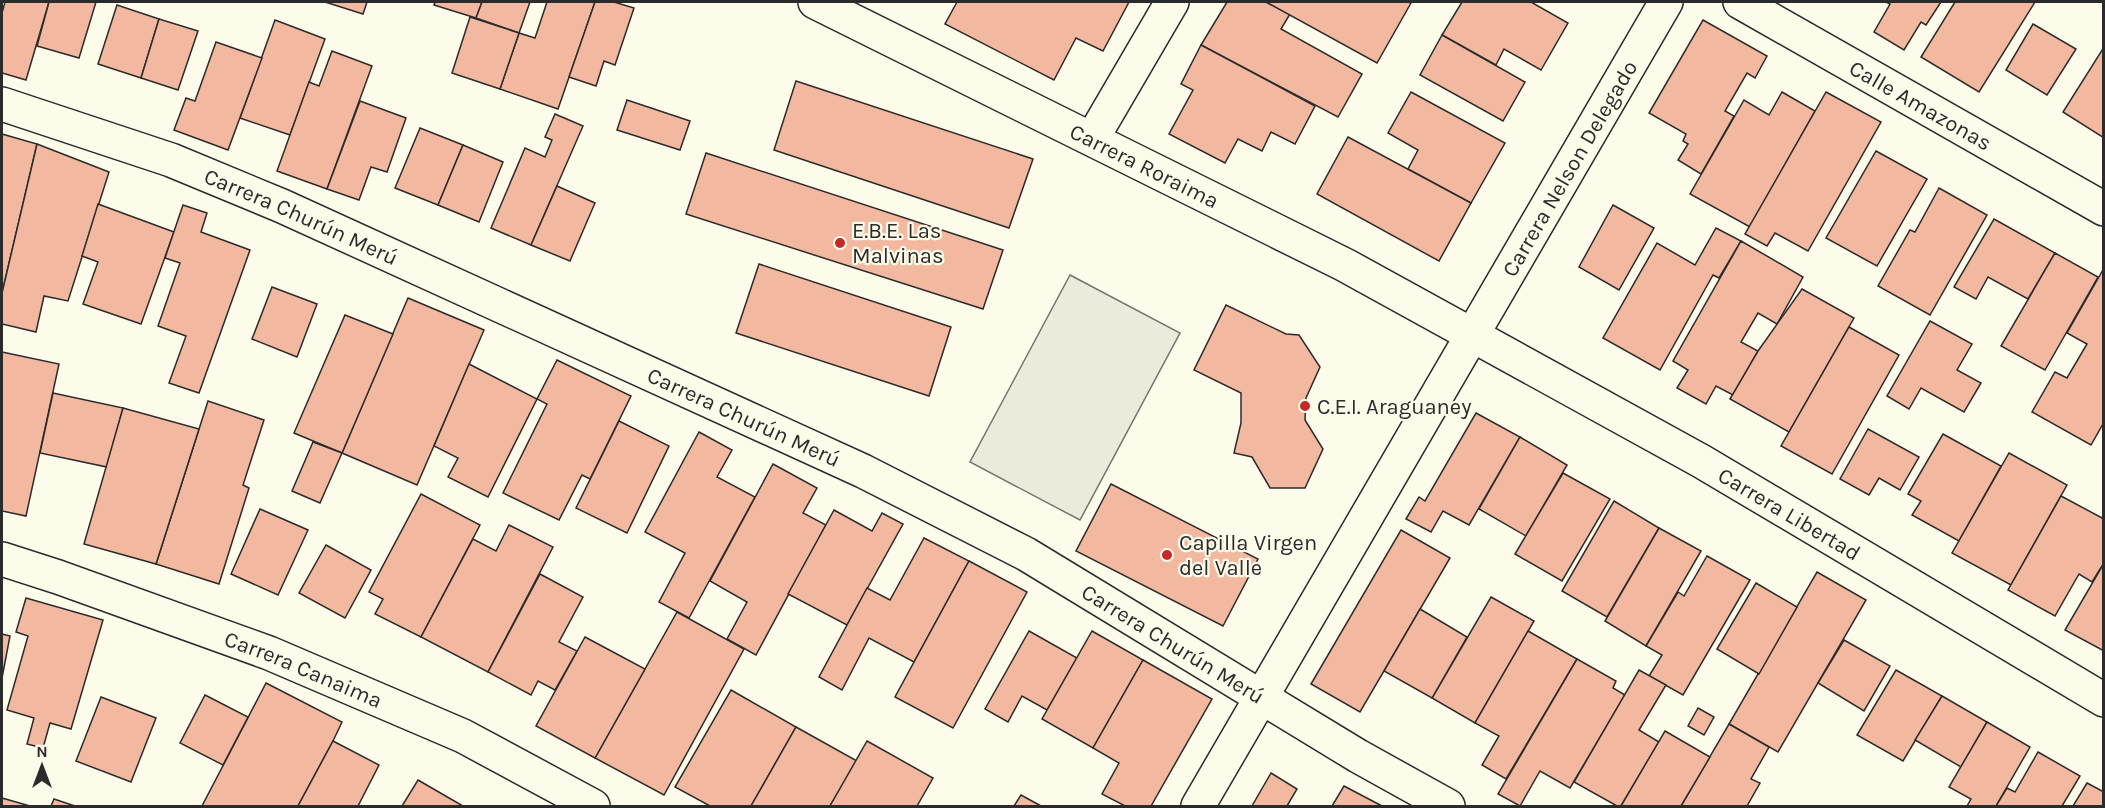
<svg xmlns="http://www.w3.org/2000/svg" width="2105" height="808" font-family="Karla,sans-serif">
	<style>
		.green { fill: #ecebdb; stroke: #74746e; stroke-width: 1.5 }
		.building { fill: #f2b8a0; stroke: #2b2b2b; stroke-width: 1.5 }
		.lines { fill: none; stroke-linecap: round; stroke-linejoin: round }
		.street-casing { stroke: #2b2b2b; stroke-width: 36 }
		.street { stroke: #fdfbea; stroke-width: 33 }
		.poi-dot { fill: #c62828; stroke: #fdfbea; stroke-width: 2 }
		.labels { text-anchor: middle; stroke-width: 4.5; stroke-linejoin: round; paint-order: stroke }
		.street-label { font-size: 22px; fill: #2b2b2b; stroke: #fdfbea }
		.poi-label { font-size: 22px; fill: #2b2b2b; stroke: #fdfbea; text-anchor: start }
	</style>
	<rect width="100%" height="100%" fill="#fdfbea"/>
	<path class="green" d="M1070,275l110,58 -100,187 -110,-58z"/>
	<g class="building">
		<path d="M5,2h44l-23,78 -24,-7v-60z"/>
		<path d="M49,2h47l-17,56 -42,-12z"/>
		<path d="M325,2h42l-4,12z"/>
		<path d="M435,2h47l-6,16 -42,-13z"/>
		<path d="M482,2h48l-11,31 -43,-15z"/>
		<path d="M547,2h48l-37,107 -58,-20 19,-56 16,5z"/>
		<path d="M595,2h19l20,6 -19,57 -11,-4 -8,25 -27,-9z"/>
		<path d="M957,2h172l-26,49 -27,-13 -22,42 -109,-56z"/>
		<path d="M1227,2h39l24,12 -9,15 81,45 -24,43 -137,-72z"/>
		<path d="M1266,2h142l3,1 -34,60z"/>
		<path d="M1462,2h69l37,21 -27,47 -37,-21 -8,16 -54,-30z"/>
		<path d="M1886,2h55l-15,23 -5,-3 -17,28 -30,-18 16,-28z"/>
		<path d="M1955,2h80l-56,90 -58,-35z"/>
		<path d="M117,5l42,14 -18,59 -43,-14z"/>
		<path d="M470,17l49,16 -19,56 -48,-16z"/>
		<path d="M159,19l39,12 -20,59 -37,-12z"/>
		<path d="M275,20l50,19 -35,96 -50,-17z"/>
		<path d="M1703,20l64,36 -12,22 -8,-5 -22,38 9,5 -33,58 -23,-14 10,-16 -5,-3 3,-7 -37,-21z"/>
		<path d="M2033,24l43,25 -29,46 -41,-25z"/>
		<path d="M1442,35l83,47 -22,39 -83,-46z"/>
		<path d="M216,42l46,16 -34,92 -54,-20 12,-32 9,3z"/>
		<path d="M1201,45l114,61 -20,38 -24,-12 -9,19 -24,-12 -13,24 -56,-29 24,-44 -12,-6z"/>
		<path d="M2104,47v91l-41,-26z"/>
		<path d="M332,51l40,15 -45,123 -50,-18 32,-89 10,4z"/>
		<path d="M796,81l237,78 -24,69 -235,-78z"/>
		<path d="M1411,92l94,51 -34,60 -63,-34 10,-19 -30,-17z"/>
		<path d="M1782,92l33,19 -65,116 -60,-33 54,-94 25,15z"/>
		<path d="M1826,92l55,30 -73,129 -33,-18 -8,13 -22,-12z"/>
		<path d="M627,100l63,21 -10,29 -63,-20z"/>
		<path d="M360,101l46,17 -19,54 -16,-5 -12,33 -32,-11z"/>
		<path d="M555,114l28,12 -52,119 -40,-17 34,-80 20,9 7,-17 -7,-3z"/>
		<path d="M420,128l43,17 -25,60 -43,-17z"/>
		<path d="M2,134l35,10 -35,149z"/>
		<path d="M1348,137l123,66 -32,58 -122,-67z"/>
		<path d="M37,144l72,28 -41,129 -24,-5 -8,36 -34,-8v-31z"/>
		<path d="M463,145l40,17 -24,60 -41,-17z"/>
		<path d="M1876,151l51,28 -50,87 -51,-28z"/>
		<path d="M706,153l297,97 -20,59 -297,-95z"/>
		<path d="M557,186l38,17 -25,58 -39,-16z"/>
		<path d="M1939,188l48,27 -57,100 -52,-29 32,-56 5,2z"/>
		<path d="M98,204l76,28 -33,92 -58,-20 15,-42 -16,-6z"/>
		<path d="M183,205l24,8 -6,19 49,18 -51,143 -30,-10 17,-47 -28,-10 22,-63 -15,-5z"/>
		<path d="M1613,205l41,23 -35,62 -40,-23z"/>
		<path d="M1994,219l61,34 -27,46 -40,-22 -12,22 -22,-12z"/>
		<path d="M1716,228l25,13 -22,37 -6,-3 -53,95 -57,-32 54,-95 38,22z"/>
		<path d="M1741,241l62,36 -26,47 -19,-11 -17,29 17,9 -25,44 -17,-9 -10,18 -29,-16 11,-18 -15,-9z"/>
		<path d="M2055,253l43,24 -53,93 -44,-24z"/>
		<path d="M759,264l192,63 -22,69 -193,-63z"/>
		<path d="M2104,268v154l-13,23 -59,-33 23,-40 12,6 20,-34 -20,-11z"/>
		<path d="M272,287l45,17 -20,53 -45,-18z"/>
		<path d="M1802,289l52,29 -65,114 -59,-33 28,-48z"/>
		<path d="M408,298l76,32 -67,155 -75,-32z"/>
		<path d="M1226,305l60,29 13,1 21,32 -14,31 -1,22 18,29 -18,39h-35l-18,-31 -18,-4 7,-30v-30l-47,-23z"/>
		<path d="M345,315l48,19 -51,119 -48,-20z"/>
		<path d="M1930,321l42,23 -15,26 24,13 -17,29 -43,-24 -12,21 -22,-13z"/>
		<path d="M1849,327l50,28 -67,119 -51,-28z"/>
		<path d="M2,352l57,12 -33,152 -24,-5z"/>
		<path d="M557,360l74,36 -41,83 -8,-4 -23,45 -56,-27 44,-89 -10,-5z"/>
		<path d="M469,364l68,35 -49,98 -40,-20 10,-19 -24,-12z"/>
		<path d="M53,393l70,15 -16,59 -67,-14z"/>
		<path d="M208,401l56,19 -21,65 6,3 -30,96 -63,-20z"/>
		<path d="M123,408l76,21 -43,135 -72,-20z"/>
		<path d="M1476,413l44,24 -51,88 -26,-14 -12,21 -25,-13 13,-22 6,4z"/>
		<path d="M619,421l50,25 -42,87 -51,-25z"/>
		<path d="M1868,429l51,28 -19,33 -21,-12 -10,17 -29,-16z"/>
		<path d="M699,432l33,18 -15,27 38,20 -66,121 -30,-16 26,-49 -40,-21z"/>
		<path d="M1943,434l58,32 -42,75 -47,-26 9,-14 -13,-7z"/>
		<path d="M1520,437l47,28 -41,71 -47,-27z"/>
		<path d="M313,442l29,11 -22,50 -28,-12z"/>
		<path d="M2009,453l58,32 -56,100 -59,-32z"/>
		<path d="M773,464l44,24 -14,25 23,12 -70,130 -29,-16 20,-37 -37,-21z"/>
		<path d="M1563,473l47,26 -48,82 -47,-27z"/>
		<path d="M1111,484l147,75 -35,67 -147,-75z"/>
		<path d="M421,494l59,31 -59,112 -46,-23 8,-15 -14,-7z"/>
		<path d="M2061,496l43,23v44l-12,19 -13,-8 -24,42 -47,-26z"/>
		<path d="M1614,501l45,27 -52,89 -45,-26z"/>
		<path d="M260,509l48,21 -30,65 -47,-21z"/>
		<path d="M834,510l38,21 10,-18 21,11 -56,101 -59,-31z"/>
		<path d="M509,525l44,22 -65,125 -67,-35 52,-98 23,12z"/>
		<path d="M1659,528l42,23 -55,95 -41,-25z"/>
		<path d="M1401,530l49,28 -90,154 -49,-28z"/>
		<path d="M924,538l45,23 -55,101 -45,-24 -27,52 -23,-13 48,-89 23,12z"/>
		<path d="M326,545l45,25 -26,48 -46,-25z"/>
		<path d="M1707,556l43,24 -67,115 -34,-19 13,-21 -16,-9 32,-54 6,4z"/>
		<path d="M969,561l58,31 -74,136 -58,-31z"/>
		<path d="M2104,563v88l-39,-21z"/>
		<path d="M1817,572l49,28 -88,152 -49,-28z"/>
		<path d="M540,574l43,23 -24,45 18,9 -22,39 -17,-9 -7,14 -43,-23z"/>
		<path d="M1756,583l41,24 -38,67 -42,-25z"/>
		<path d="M1491,597l43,24 -59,102 -43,-25z"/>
		<path d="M26,598l77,22 -32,109 -21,-6 -7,25 -16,-4 7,-26 -27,-8 21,-74 -12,-4z"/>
		<path d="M1420,609l47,28 -35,61 -48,-27z"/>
		<path d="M677,612l67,37 -80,146 -69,-37z"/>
		<path d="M1029,631l48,27 -30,52 -25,-14 -14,26 -23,-13z"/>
		<path d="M1092,631l51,29 -50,88 -51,-29z"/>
		<path d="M1528,631l49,28 -71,120 -24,-14 17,-29 -24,-13z"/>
		<path d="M2,634l8,2 -8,42z"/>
		<path d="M585,637l60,32 -50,89 -59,-32z"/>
		<path d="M1844,640l46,26 -26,45 -46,-28z"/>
		<path d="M1577,659l39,22 -3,7 12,7 -55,93 -30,-17 -20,35 -22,-12z"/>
		<path d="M1143,660l69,39 -61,107h-26l-23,-12 17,-31 -26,-15z"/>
		<path d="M1639,670l27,15 -27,45 20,12 -38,64h-4l-43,-24z"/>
		<path d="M1896,670l46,26 -39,65 -46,-26z"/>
		<path d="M266,683l76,39 -9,19 -35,65h-96z"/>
		<path d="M731,690l65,37 -45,79h-41l-35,-19z"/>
		<path d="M205,695l43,22 -25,48 -43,-22z"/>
		<path d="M1942,696l45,26 -26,45 -46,-27z"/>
		<path d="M101,697l55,21 -25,64 -55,-21z"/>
		<path d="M1698,708l16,9 -10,18 -16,-9z"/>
		<path d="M1987,722l43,25 -34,59h-29l4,-7 -22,-12z"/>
		<path d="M1729,724l40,23 -18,32 9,4 -13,23h-66z"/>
		<path d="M796,727l61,34 -27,45h-79z"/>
		<path d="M1665,731l45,26 -29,49h-60z"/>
		<path d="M333,741l46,24 -21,41h-60z"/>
		<path d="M867,741l66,37 -16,28h-87z"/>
		<path d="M2038,752l42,24 -18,30h-66l11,-18 8,4z"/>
		<path d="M1271,773l26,16 -10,17h-35z"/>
		<path d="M418,780l45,26h-61z"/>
		<path d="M2087,783l17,9v14h-31z"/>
		<path d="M1344,786l38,20h-50z"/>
		<path d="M1021,795l20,11h-27z"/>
		<path d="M2,798l28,8h-28z"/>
		<path d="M54,799l21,7h-24z"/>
	</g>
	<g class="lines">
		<defs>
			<g id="street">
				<path id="s1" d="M815,2l530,263 356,196 403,239"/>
				<path id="s2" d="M1740,2l364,207"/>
				<path id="s3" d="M2,104l169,56 111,46 581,265 163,83 332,202 90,50"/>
				<path d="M1092,139l80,-137"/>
				<path id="s4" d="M2,559l56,18 211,76 194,83 130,70"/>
				<path id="s5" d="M1198,806l468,-804"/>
			</g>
		</defs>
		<use href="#street" class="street-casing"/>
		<use href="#street" class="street"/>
	</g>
	<g class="poi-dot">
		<circle cx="840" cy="243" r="6"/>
		<circle cx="1305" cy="406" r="6"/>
		<circle cx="1167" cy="555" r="6"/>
	</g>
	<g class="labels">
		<g class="street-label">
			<text dy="8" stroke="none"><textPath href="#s2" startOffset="208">Calle Amazonas</textPath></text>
			<text dy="8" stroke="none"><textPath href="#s1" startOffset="368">Carrera Roraima</textPath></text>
			<text dy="8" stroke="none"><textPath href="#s5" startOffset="738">Carrera Nelson Delegado</textPath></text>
			<text dy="8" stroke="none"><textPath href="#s3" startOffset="320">Carrera Churún Merú</textPath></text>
			<text dy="8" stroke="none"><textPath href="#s3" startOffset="806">Carrera Churún Merú</textPath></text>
			<text dy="8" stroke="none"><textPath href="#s1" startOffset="1101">Carrera Libertad</textPath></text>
			<text dy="8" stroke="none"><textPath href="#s3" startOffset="1292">Carrera Churún Merú</textPath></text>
			<text dy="8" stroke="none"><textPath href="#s4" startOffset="321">Carrera Canaima</textPath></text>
		</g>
		<g class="poi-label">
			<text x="852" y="238">E.B.E. Las<tspan x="852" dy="25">Malvinas</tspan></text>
			<text x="1317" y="414">C.E.I. Araguaney</text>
			<text x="1179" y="550">Capilla Virgen<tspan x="1179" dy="25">del Valle</tspan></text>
		</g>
	</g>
	<rect width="2105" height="808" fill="none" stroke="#2b2b2b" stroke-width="6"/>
	<g transform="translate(42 766)" stroke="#fdfbea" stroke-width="4.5" paint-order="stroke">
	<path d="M0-4.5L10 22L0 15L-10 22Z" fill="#2b2b2b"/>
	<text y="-9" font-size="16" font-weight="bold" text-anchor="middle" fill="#2b2b2b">N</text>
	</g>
</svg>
